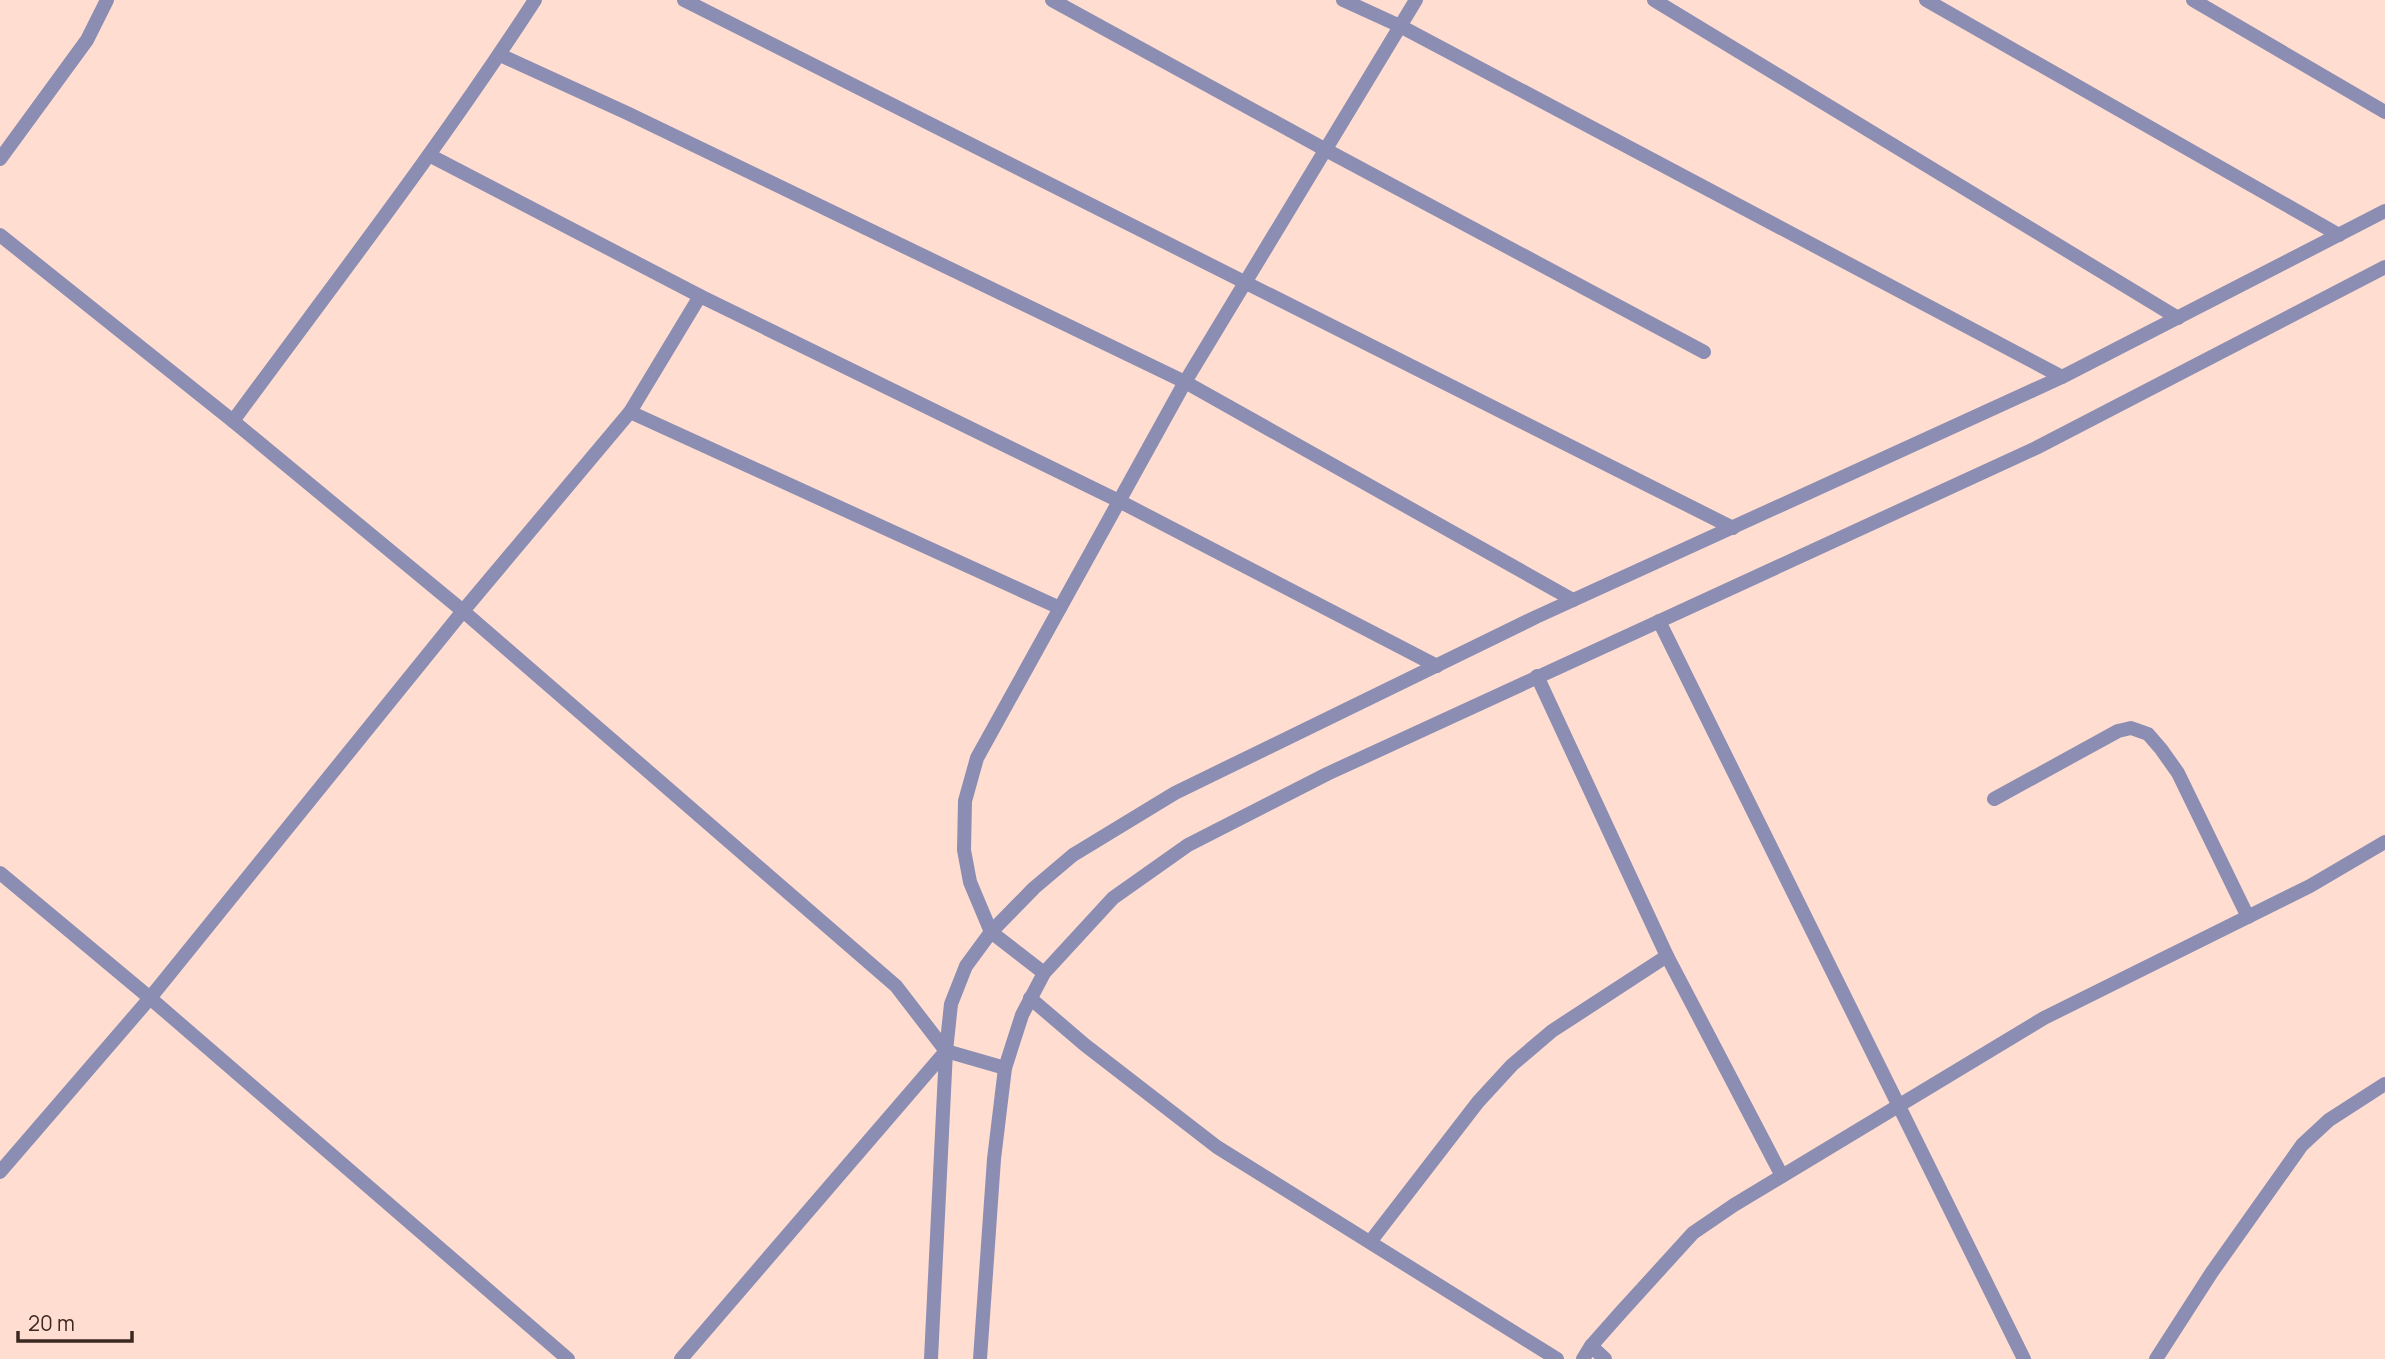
<svg xmlns="http://www.w3.org/2000/svg" width="2385" height="1359" font-family="Manrope,sans-serif">
	<style>
		.lines { fill: none; stroke-linecap: round; stroke-linejoin: round }
		.minor { stroke: #8c8db3; stroke-width: 14 }
		.tertiary { stroke: #8c8db3; stroke-width: 14 }
	</style>
	<rect width="100%" height="100%" fill="#ffded1"/>
	<g class="lines">
		<g class="minor">
			<path d="M684,0l1049,528"/>
			<path d="M1052,0l274,150 378,202"/>
			<path d="M1343,0l57,26 662,351"/>
			<path d="M1654,0l524,318"/>
			<path d="M1926,0l413,235"/>
			<path d="M2193,0l192,112"/>
			<path d="M500,55l127,58 558,269 388,218"/>
			<path d="M429,155l271,141 419,205 318,165"/>
			<path d="M0,159l87,-119 20,-40"/>
			<path d="M0,235l233,186 230,190 433,375 50,65 59,17"/>
			<path d="M630,412l430,196"/>
			<path d="M233,421c102,-139 208,-276 302,-421"/>
			<path d="M1659,621l365,738"/>
			<path d="M1537,676l130,280 115,220"/>
			<path d="M1994,799l124,-68 13,-3 17,6 13,15 17,24 70,144"/>
			<path d="M0,873l150,125 418,361"/>
			<path d="M1044,973l-53,-41 -21,-50 -6,-32 1,-49 12,-43 208,-376 231,-382"/>
			<path d="M1030,998l55,47 132,102 340,212"/>
			<path d="M0,1172l150,-174 313,-387 167,-199 70,-116"/>
			<path d="M1370,1242l108,-140 34,-37 40,-34 115,-75"/>
			<path d="M1591,1346l14,13"/>
			<path d="M681,1359l265,-308"/>
			<path d="M1583,1359l8,-13 31,-35 71,-78 41,-28 310,-187 266,-132 75,-44"/>
			<path d="M2156,1359l56,-87 90,-127 27,-25 56,-36"/>
		</g>
		<g class="tertiary">
			<path d="M931,1359l15,-308 5,-47 15,-38 25,-34 43,-44 39,-33 102,-62 361,-176 526,-240 323,-166"/>
			<path d="M980,1359l14,-200 11,-91 17,-53 22,-42 69,-75 75,-53 139,-71 709,-326 349,-181"/>
		</g>
	</g>
	<path d="M18 1331v10h114v-10" fill="none" stroke="#3c2820" stroke-width="3.5"/>
	<text x="28" y="1331" font-size="21" fill="#3c2820" stroke="#ffded1" stroke-width="5" paint-order="stroke">20 m</text>
</svg>
